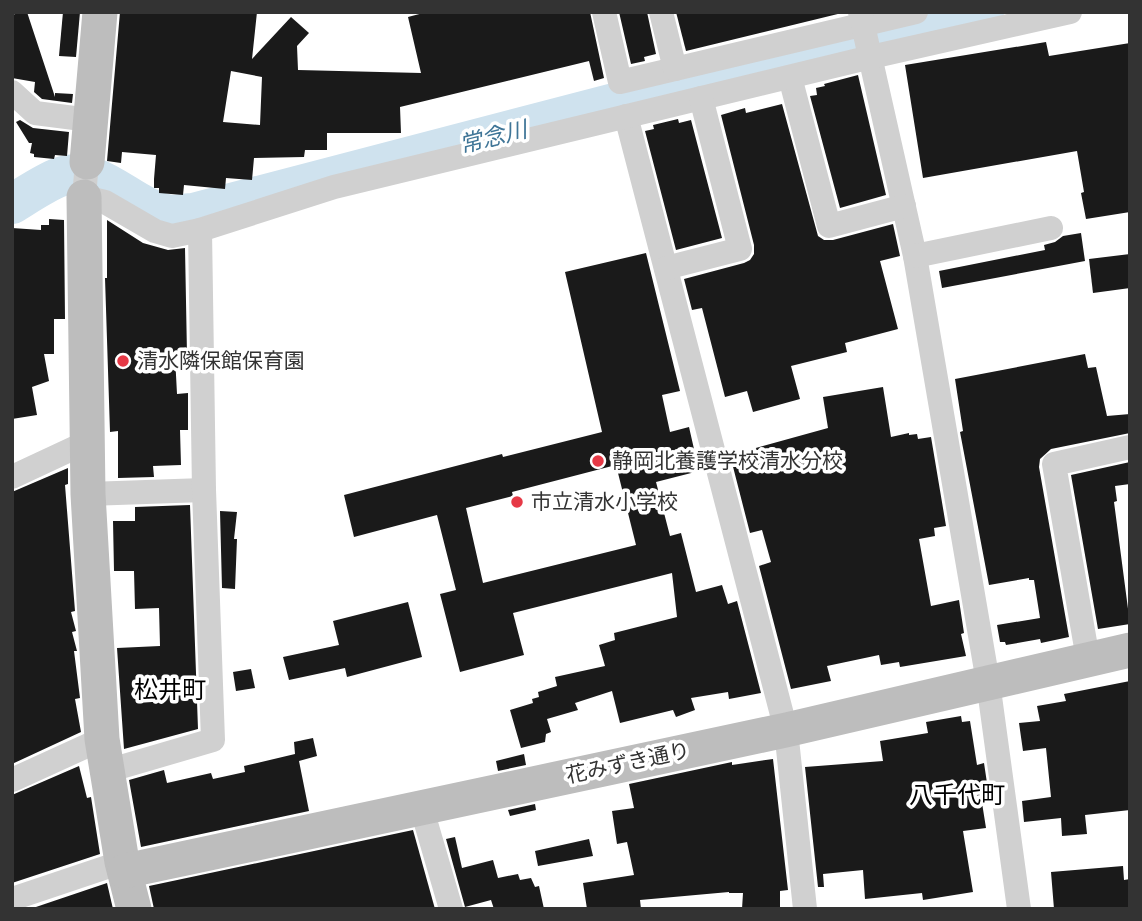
<svg xmlns="http://www.w3.org/2000/svg" width="1142" height="921" font-family="Mulish,'Noto Sans JP',sans-serif">
	<style>
		.lines { fill: none; stroke-linecap: round; stroke-linejoin: round }
		.river { stroke: #cfe2ee; stroke-width: 40 }
		.building { fill: #1a1a1a; fill-rule: evenodd }
		.street { stroke: #d0d0d0; stroke-width: 24 }
		.secondary { stroke: #bdbdbd; stroke-width: 35 }
		.poi-dot { fill: #e63946; stroke: #fff; stroke-width: 2.5 }
		.labels { text-anchor: middle; stroke-width: 7; stroke-linejoin: round; paint-order: stroke }
		.poi-label { font-size: 21px; fill: #333; stroke: #fff; text-anchor: start }
		.street-label { font-size: 21px; fill: #333; stroke: #fff }
		.water-label { font-size: 23px; font-style: italic; fill: #3f7597; stroke: #fff }
		.quarter-label { font-size: 24px; fill: #000; stroke: #fff }
	</style>
	<rect width="100%" height="100%" fill="#fff"/>
	<g class="lines">
		<path class="river" d="M12,204c15,-9 32,-21 48,-27 40,-14 70,30 106,37 8,2 19,-1 27,-1l513,-134 278,-67"/>
	</g>
	<g class="building">
		<path d="M22,12h5l28,85v-4l18,1 -1,9 -30,-4 -8,-7 1,-10 -23,-4v-63z"/>
		<path d="M63,12h17l-4,45 -17,-1z"/>
		<path d="M120,12h137l-5,47 39,-42 18,16 -12,13 1,24 123,3 -13,-56 19,-5h163l14,66 -10,3 -5,-20 -189,46 1,26h-74v17h-22l-1,7 -50,1 -2,22 -26,-2 -1,11 -41,-4 -1,10 -24,-2v-5h-5v-9l2,-24 -34,-3 -1,11 -14,-2zM231,71l31,6 -2,48 -37,-3z"/>
		<path d="M619,12h28l9,42 -12,3 1,4 -14,3z"/>
		<path d="M676,12h170l-160,39z"/>
		<path d="M1046,42l3,14 81,-13v169l-44,7 -5,-26 3,-1 -7,-41 -154,27 -18,-113z"/>
		<path d="M858,75l28,120 -46,13 -30,-112 7,-1 -1,-7 9,-2 -1,-2z"/>
		<path d="M782,104l36,132 6,4h9l60,-16 7,32 -20,5 18,68 -53,14 2,9 -56,14 9,33 -47,13 -6,-21 -22,6 -23,-89 -10,2 -8,-31 60,-16 6,-3 4,-6v-9l-33,-130 24,-7 1,5z"/>
		<path d="M678,119l1,4 12,-3 31,118 -46,12 -31,-119 9,-2 -1,-4z"/>
		<path d="M20,120l13,8 36,4 -2,24 -12,-1 -1,4 -20,-2v-3l-4,-1 2,-10h-3l-13,-21z"/>
		<path d="M49,219l15,1 1,99h-11v35h-10l5,27 -17,6 5,28 -25,4v-191l29,2v-5h8z"/>
		<path d="M107,220l36,23 25,7 17,-2 2,107 -12,1 2,38 11,-1v37h-8l1,35 -28,1 1,11 -36,1v-47l-8,1 -5,-154h2z"/>
		<path d="M1081,233l4,28 -143,27 -3,-17 106,-21 -1,-5 11,-3 8,-6z"/>
		<path d="M646,253l34,138 -18,4 8,37 19,-5 10,44 -43,11 14,54 11,-3 15,59 26,-7 6,19 9,-3 24,92 -32,6 -1,-7 -37,6 4,12 -19,7 -3,-7 -53,13 -8,-32 -37,12 3,7 -31,9 4,13 -5,2 -1,8 -24,6 -11,-38 23,-7 -1,-4 7,-2 -1,-5 19,-6 -2,-9 50,-11 -6,-21 16,-5 -1,-7 63,-16 -5,-44 -159,40 11,42 -64,17 -20,-78 16,-4 -19,-75 -83,22 -10,-42 158,-41 1,3 99,-25 -37,-160zM616,465l20,80 -153,38 -17,-75 47,-12 -1,-4z"/>
		<path d="M1130,254v34l-37,5 -4,-34z"/>
		<path d="M1085,354l3,14 8,-1 11,49 23,-2v19l-79,16 -11,10 -1,8 30,170 -28,6 -1,-4 -34,6 -1,-3h-5l-3,-17 43,-7 -6,-38h-5v-2l-40,7 -29,-153 3,-1 -8,-52z"/>
		<path d="M883,387l8,50 18,-4v2l8,-1 1,5 13,-2 15,89 -12,2 1,8 -16,3 12,67 28,-6 5,33 -3,1 5,22 -66,11 -1,-5 -18,3 -2,-10 -52,11 4,15 -40,8 -32,-123 12,-4 -9,-32 -12,3 -20,-78 98,-27 -5,-31z"/>
		<path d="M1130,462v22l-15,2 2,15 -3,1 16,122 -32,5 -27,-154z"/>
		<path d="M68,468v16l-3,1 10,126 -4,1 5,19 -4,1 5,19h-3l6,47 -5,1 6,33 -69,32v-272z"/>
		<path d="M190,505l8,224 -74,20 -7,-101 43,-2 -1,-38 -24,1 -1,-38h-20l-1,-50h22v-14z"/>
		<path d="M220,511l17,1 -3,27h3l-2,50 -13,-1z"/>
		<path d="M408,602l14,55 -75,20 -2,-9 -56,12 -6,-23 56,-12 -6,-24z"/>
		<path d="M251,669l4,19 -19,3 -3,-19z"/>
		<path d="M1130,681v129l-45,5 2,19 -25,2 -1,-18 -37,4 -2,-21 29,-4 -5,-49 -23,3 -4,-28 21,-2 -3,-15 29,-5 -2,-7z"/>
		<path d="M961,716l1,6 8,-1 7,44 7,-2 3,20 -8,1 7,44 -23,3 10,61 -50,8 -1,-7 -57,6 -2,-29 -40,4 1,13h-6l-13,-120 78,-6 -3,-20 48,-8 -2,-11z"/>
		<path d="M313,738l4,18 -18,5 10,50 -168,36 -12,-67 35,-10 3,13 44,-10 2,6 32,-7 -1,-6 51,-12 -1,-12z"/>
		<path d="M524,754l2,11 -28,6 -2,-10z"/>
		<path d="M773,759l15,131 -8,1v18h-38l1,-16h-14v-1l-89,8 1,9h-54l-4,-26 51,-8 -7,-33 -10,2 -5,-33 22,-3 -5,-24 103,-22v3z"/>
		<path d="M79,766l8,32 4,-1 9,57 -88,29v-88z"/>
		<path d="M535,804l1,6 -26,6 -2,-6z"/>
		<path d="M413,830l22,79h-281l-5,-23z"/>
		<path d="M455,837l7,31 31,-8 5,18 20,-4 2,6 11,-2 4,9 4,-1 5,23h-50l-3,-9 -26,7 -19,-68z"/>
		<path d="M589,839l4,17 -55,10 -3,-15z"/>
		<path d="M1123,866l1,14 6,-1v30h-76l-3,-37z"/>
		<path d="M107,883l6,26h-83z"/>
	</g>
	<g class="lines">
		<g class="street">
			<path d="M604,12l16,70 296,-70"/>
			<path d="M661,12l14,57"/>
			<path d="M860,12l55,244 73,426 31,227"/>
			<path d="M790,77l39,149 75,-20"/>
			<path d="M12,92l23,21 55,7"/>
			<path d="M626,116l160,614 19,179"/>
			<path d="M87,162l-3,35 21,5 50,29 17,5 28,-6 134,-43 537,-130 199,-45"/>
			<path d="M915,256l136,-28"/>
			<path d="M666,268l74,-19 -39,-151"/>
			<path d="M12,477l75,-35"/>
			<path d="M88,494l116,-4"/>
			<path d="M1088,659l-34,-195 76,-17"/>
			<path d="M107,771l106,-31 -9,-250 -4,-260"/>
			<path d="M12,780l90,-41"/>
			<path d="M421,806l30,103"/>
			<path d="M12,899l110,-37"/>
		</g>
		<g class="secondary">
			<path d="M87,162l13,-150"/>
			<path d="M84,197l4,297 14,245 20,123 12,47"/>
			<path d="M125,871l661,-141 344,-80"/>
		</g>
	</g>
	<g class="poi-dot">
		<circle cx="123" cy="361" r="7"/>
		<circle cx="598" cy="461" r="7"/>
		<circle cx="517" cy="502" r="7"/>
	</g>
	<g class="labels">
		<g class="poi-label">
			<text x="137" y="368">清水隣保館保育園</text>
			<text x="612" y="468">静岡北養護学校清水分校</text>
			<text x="531" y="509">市立清水小学校</text>
		</g>
		<g class="street-label">
			<text transform="translate(628 763) rotate(-12)" y="7">花みずき通り</text>
		</g>
		<g class="water-label">
			<text transform="translate(493 137) rotate(-14)" y="8">常念川</text>
		</g>
		<g class="quarter-label">
			<text x="170" y="698">松井町</text>
			<text x="957" y="803">八千代町</text>
		</g>
	</g>
	<rect width="1142" height="921" fill="none" stroke="#333333" stroke-width="28"/>
</svg>
